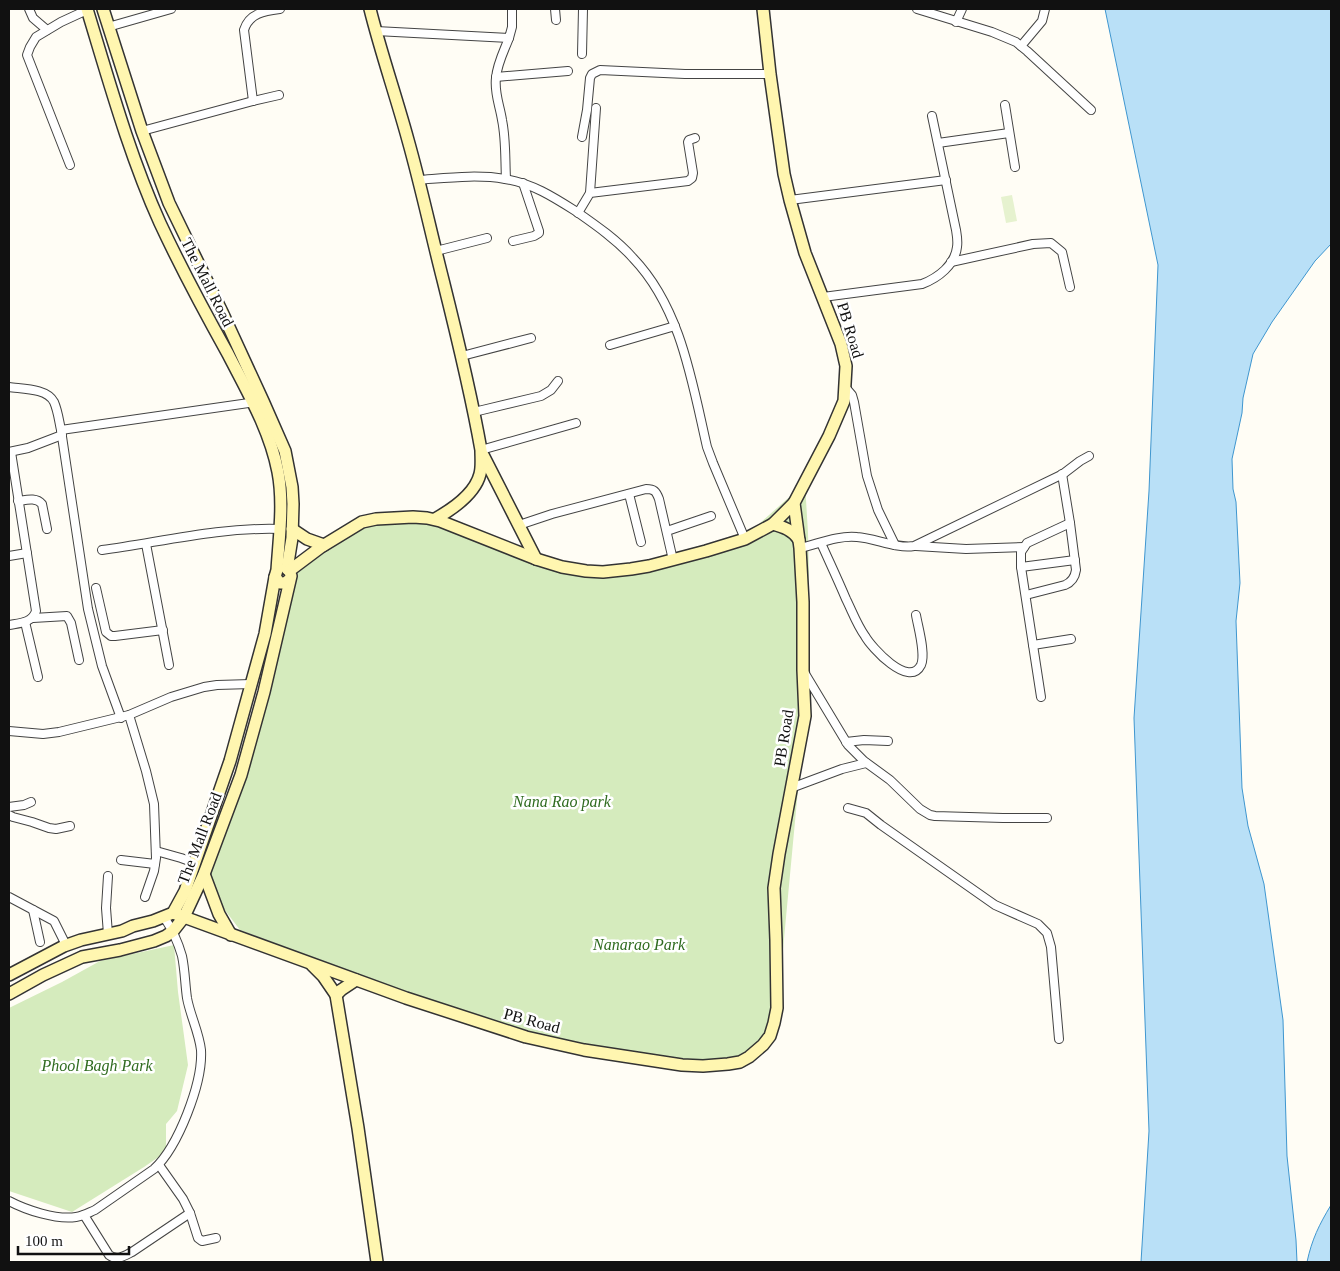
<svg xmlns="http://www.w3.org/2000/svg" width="1340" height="1271" font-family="'Times New Roman',serif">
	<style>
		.green { fill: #d5ebbd }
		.pitch { fill: #e6f2cf }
		.water { fill: #b9e0f7; stroke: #3f96cf }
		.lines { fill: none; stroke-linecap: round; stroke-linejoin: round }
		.street-casing { stroke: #444; stroke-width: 10 }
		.secondary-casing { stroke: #333; stroke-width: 14 }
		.street { stroke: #fff; stroke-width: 8 }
		.secondary { stroke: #fff6b0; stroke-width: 11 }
		.labels { text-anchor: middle; stroke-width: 5; stroke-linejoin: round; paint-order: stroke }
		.street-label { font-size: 16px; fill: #111; stroke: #fff }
		.park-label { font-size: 16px; font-style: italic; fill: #2f6b1f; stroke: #fff }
	</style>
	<rect width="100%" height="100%" fill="#fffdf5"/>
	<g class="green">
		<path d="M805,483l3,50 1,39 -7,175 -26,277 -31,39 -84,2 -131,-27 -290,-108 -22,-29 -9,-27 83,-300 33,-28 47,-25 46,-3 118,41 79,10 135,-37z"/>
		<path d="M174,945l4,47 10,73 -11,46 -11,13v28l-22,15 -72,45 -63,-21v-183l53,-26 38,-21z"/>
	</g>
	<path class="pitch" d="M1012,195l5,26 -11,2 -5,-26z"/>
	<g class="water">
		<path d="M1105,9h226v235l-16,17 -43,61 -19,32 -10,44 -1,15 -10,46 1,30 3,13 4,81 -4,38 6,167 6,38 16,58 19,136 4,136 9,84 1,22h-156l8,-131 -15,-413 15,-227 9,-226z"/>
		<path d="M1331,1205v57h-24c5,-23 12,-37 24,-57z"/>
	</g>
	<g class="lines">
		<defs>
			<g id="street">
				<path d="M29,9l4,9 14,12"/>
				<path d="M555,9l1,11"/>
				<path d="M917,9l75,23 24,10 11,9 64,59"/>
				<path d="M956,22l6,-13"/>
				<path d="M108,27l63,-18"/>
				<path d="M376,31l133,7 3,-11v-18"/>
				<path d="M1021,46l21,-25 3,-12"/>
				<path d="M582,54l1,-45"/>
				<path d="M496,77l72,-6"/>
				<path d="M253,101l-9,-71c5,-17 21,-19 36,-21"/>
				<path d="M1005,105l10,62"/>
				<path d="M142,131l111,-30 26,-6"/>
				<path d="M582,137l5,-27 3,-32 2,-4 8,-4 85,4h85"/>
				<path d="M938,143l71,-10"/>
				<path d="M70,165l-43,-110 3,-8 6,-10 25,-15 26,-12"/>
				<path d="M506,179c-1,-20 0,-40 -4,-59 -2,-14 -8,-27 -6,-42 1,-14 8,-27 13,-40"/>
				<path d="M418,180c28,-2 59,-6 87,-1 27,4 50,19 72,33 20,14 40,28 56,46 48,50 59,124 74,189l6,16 32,76"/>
				<path d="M590,193l6,-85"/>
				<path d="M790,200l156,-20"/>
				<path d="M578,213l12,-20 98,-12 4,-3 1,-5 -5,-31 1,-2 6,-2"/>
				<path d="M513,241l21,-5 5,-3v-2l-16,-48"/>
				<path d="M436,251l51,-13"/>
				<path d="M951,262l82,-18 18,-1 11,9 8,35"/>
				<path d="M823,297l99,-13c16,-6 33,-19 35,-37 1,-6 0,-11 -1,-17l-24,-114"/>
				<path d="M610,345l65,-19"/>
				<path d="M462,356l69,-18"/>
				<path d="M9,387c13,2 38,1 45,15 4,9 5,19 7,28l27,179 14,57 19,52"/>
				<path d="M846,388l6,7 2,7 13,74 11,34 17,35"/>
				<path d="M474,412l67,-16 10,-6 7,-9"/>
				<path d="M61,430l195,-28"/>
				<path d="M481,450l95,-27"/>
				<path d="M9,452l19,-4 34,-13"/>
				<path d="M629,494l12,48"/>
				<path d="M18,501c8,-1 18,-4 24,3l5,25"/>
				<path d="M519,525l33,-11 94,-25c8,0 10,2 13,10l14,61"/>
				<path d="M667,531l44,-15"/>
				<path d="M821,543c8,18 17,37 25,56 6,12 11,26 19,37 6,11 44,53 56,29 5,-11 -3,-38 -5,-50"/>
				<path d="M146,544l23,121"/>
				<path d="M916,546l50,3 58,-2"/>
				<path d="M800,548c18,-4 38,-13 57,-11 18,1 39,12 57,9l149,-72 17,-13 9,-5"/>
				<path d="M102,550c59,-8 118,-23 178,-21"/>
				<path d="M9,556l18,-3"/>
				<path d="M1021,567l54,-7"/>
				<path d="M96,588l10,44 5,4h4l48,-6"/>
				<path d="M1026,595l39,-10c7,-3 10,-8 11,-15l-6,-47 -8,-49"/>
				<path d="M33,618l34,-2 4,7 8,37"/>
				<path d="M25,622l13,55"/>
				<path d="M9,625c11,-2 23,-2 27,-14l-25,-159"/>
				<path d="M1033,645l38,-6"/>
				<path d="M804,672l44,73 16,16 26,19 30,29 10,6 5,1 68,2h44"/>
				<path d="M1041,697l-20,-130v-15l6,-9 43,-20"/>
				<path d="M129,715l17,56 8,33 2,54 -2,13 -9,26"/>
				<path d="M9,731l34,3 16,-2 70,-17 42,-18 33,-10 13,-2 34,-1"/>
				<path d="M846,742l18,-2 24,1"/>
				<path d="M791,788l51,-19 24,-6"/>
				<path d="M9,807l15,-2 7,-3"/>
				<path d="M848,808l18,5 15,12 114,80 43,19 9,9 4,14 8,92"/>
				<path d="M9,815l4,2 19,5 17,6 7,1 14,-3"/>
				<path d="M156,851l25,7 14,5"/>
				<path d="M121,860l34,4"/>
				<path d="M108,876l-2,32 2,26"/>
				<path d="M9,897l45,24 12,24"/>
				<path d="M33,910l7,32"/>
				<path d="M159,1165l24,34 7,14 8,25 4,3 14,-3"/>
				<path d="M9,1201c17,9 47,19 67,16 7,-1 12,-4 19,-7l59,-41c24,-22 49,-86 47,-119 -2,-18 -11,-35 -14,-52 -2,-14 -2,-28 -5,-42 -4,-14 -10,-27 -18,-39"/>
				<path d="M84,1215l25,40c8,6 15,1 23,-3l58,-39"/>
			</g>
			<g id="secondary">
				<path d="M87,9c22,72 42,145 73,214 21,45 44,88 68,131 19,37 42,76 50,118 6,31 1,67 -1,98l-2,7 5,6h5l4,-3"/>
				<path d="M103,9l39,122 27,72 53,109 41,89 22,50 7,36 1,17 -1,34 -5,31"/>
				<path d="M370,9c11,44 26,87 38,131 13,46 23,93 35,140 14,56 28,113 38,170 0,8 1,17 -1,24 -5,20 -29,36 -45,45"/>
				<path d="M483,455l53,104"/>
				<path d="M773,524c10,3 20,6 26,16"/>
				<path d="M292,529l15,10 17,6"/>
				<path d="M289,571l32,-24 41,-25 14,-3 37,-2 14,1 13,3 96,38 26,8 24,4 17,1 28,-3 18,-3 57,-15 39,-12 28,-15 21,-21"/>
				<path d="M204,874l15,40 12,21"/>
				<path d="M173,913l233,85 120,39 58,13 98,15 21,1 25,-2 12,-2 9,-5 14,-12 7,-9 4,-13 3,-15 -1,-68 -2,-52 5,-34 26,-138 -2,-46v-68l-3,-54 -6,-45 35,-67 15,-35 2,-35 -5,-22 -36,-91 -15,-53 -6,-26 -14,-100 -7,-65"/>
				<path d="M312,965l11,11 13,19 22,133 19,134"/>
				<path d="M9,975l55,-29 17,-6 41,-9 11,-5 20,-5 20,-8 12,-22 45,-130 35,-127 10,-57"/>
				<path d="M9,994l34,-19 39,-18 38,-7 34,-9 12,-5 7,-5 11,-14 20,-43 37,-99 23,-83 27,-116"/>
				<path d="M336,995l5,-5 15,-10"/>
			</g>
		</defs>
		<use href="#street" class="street-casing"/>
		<use href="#secondary" class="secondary-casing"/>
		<use href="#street" class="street"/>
		<use href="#secondary" class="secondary"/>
	</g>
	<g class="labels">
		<g class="street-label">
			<text transform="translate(208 282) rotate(63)" y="6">The Mall Road</text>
			<text transform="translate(851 330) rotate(73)" y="6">PB Road</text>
			<text transform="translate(783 738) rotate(-81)" y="6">PB Road</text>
			<text transform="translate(199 838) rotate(-69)" y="6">The Mall Road</text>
			<text transform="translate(532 1020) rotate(15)" y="6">PB Road</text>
		</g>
		<g class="park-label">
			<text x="562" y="807">Nana Rao park</text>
			<text x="639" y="950">Nanarao Park</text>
			<text x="97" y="1071">Phool Bagh Park</text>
		</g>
	</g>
	<rect width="1340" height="1271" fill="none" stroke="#111111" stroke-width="20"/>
	<path d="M18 1246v8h111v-8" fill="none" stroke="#111111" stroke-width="2.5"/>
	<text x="25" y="1246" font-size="15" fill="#111111" stroke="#ffffff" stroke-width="4" paint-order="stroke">100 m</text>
</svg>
